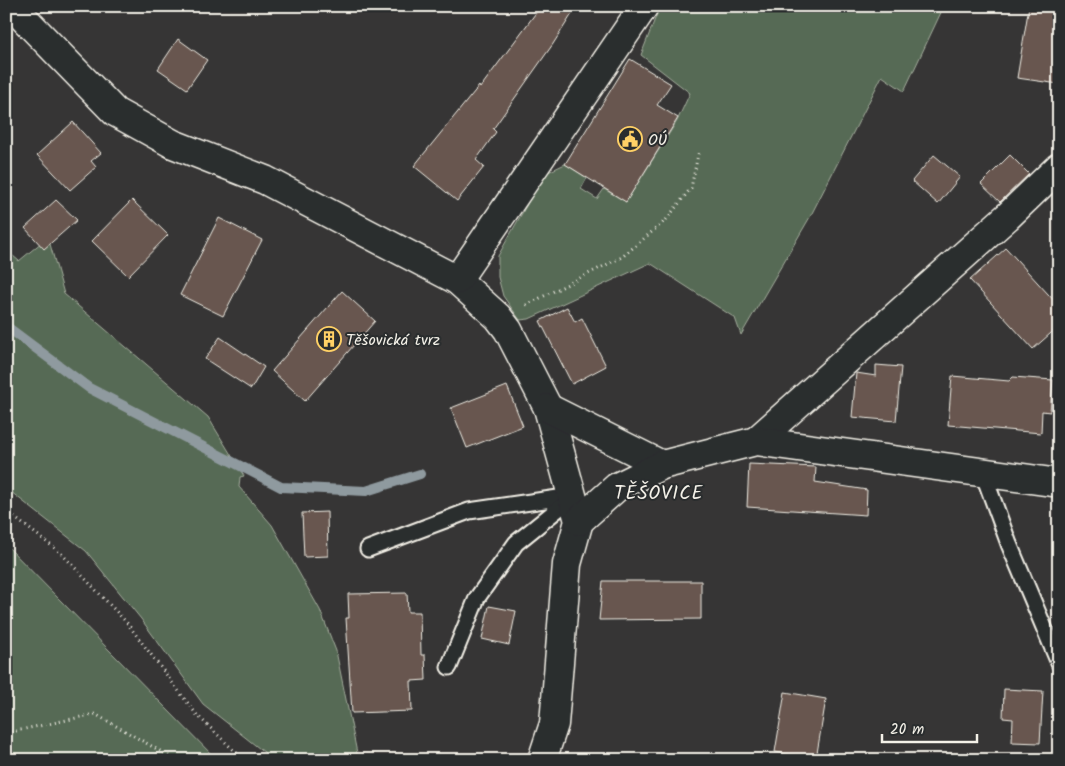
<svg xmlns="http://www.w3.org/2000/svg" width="1065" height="766" font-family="Kalam,sans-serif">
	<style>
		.green { fill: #566a55; stroke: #a5ae9e }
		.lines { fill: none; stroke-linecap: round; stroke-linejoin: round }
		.stream { stroke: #8f9a9f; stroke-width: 10 }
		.building { fill: #67574f; stroke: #f4f1e8 }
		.service-casing { stroke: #f4f1e8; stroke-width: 19 }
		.minor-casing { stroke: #f4f1e8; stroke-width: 31 }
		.tertiary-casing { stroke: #f4f1e8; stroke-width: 31 }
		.path { stroke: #f4f1e8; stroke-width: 3; stroke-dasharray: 1 4; stroke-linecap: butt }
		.service { stroke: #2a2d2e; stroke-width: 15 }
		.minor { stroke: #2a2d2e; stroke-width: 28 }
		.tertiary { stroke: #2a2d2e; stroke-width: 28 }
		.labels { text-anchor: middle; stroke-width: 4; stroke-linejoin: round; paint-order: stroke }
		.poi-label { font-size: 16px; fill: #f4f1e8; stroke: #2a2d2e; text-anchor: start }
		.quarter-label { font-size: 19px; letter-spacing: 1px; fill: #f4f1e8; stroke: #2a2d2e }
	</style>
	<rect width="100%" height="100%" fill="#363535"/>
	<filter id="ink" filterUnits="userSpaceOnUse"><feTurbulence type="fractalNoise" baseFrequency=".02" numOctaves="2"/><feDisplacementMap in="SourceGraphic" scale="10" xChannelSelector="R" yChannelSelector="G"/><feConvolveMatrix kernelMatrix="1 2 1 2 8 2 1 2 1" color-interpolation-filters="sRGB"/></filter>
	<g filter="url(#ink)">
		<g class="green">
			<path d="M660,6h284l-40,85 -22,-15 -72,141 -69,118 -6,-17 -85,-55 -121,56 -9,1 -17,-24 -5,-19v-21l46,-82 21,-10 22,14 -6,11 16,10 7,-10 22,13 51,-81 13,-28 -49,-38z"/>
			<path d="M48,237l16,57 144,123 36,59 -4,1 -1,10 33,38 48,85 16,41 21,102 -2,7h-81l-71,-56 -62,-85 -55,-68 -80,-63v-238l13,11z"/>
			<path d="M6,545l211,215h-211z"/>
		</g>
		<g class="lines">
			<path class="stream" d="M6,326l83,62 192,99 85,4 54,-17"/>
		</g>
		<g class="building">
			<path d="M541,6h36l-24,38 -60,85 3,3 -20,28 8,7 -27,34 -43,-35 65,-80 1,2z"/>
			<path d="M1029,6h30v78l-42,-6z"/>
			<path d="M178,39l29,21 -20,29 -29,-20z"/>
			<path d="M630,59l41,25 -14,21 21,13 -52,84 -61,-38z"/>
			<path d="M73,122l28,31 -10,8 5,6 -26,23 -33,-35z"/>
			<path d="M934,155l26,22 -22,27 -26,-23z"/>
			<path d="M1010,155l19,19 -29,28 -19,-18z"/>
			<path d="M56,200l21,20 -33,29 -19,-21z"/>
			<path d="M132,200l36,35 -40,41 -36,-35z"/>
			<path d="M219,218l43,22 -39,76 -43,-21z"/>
			<path d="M1006,248l53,58v20l-26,23 -63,-69z"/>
			<path d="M342,291l33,30 -70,80 -33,-30z"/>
			<path d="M567,307l8,15 7,-4 24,48 -34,18 -32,-63z"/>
			<path d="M220,337l44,30 -13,22 -46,-30z"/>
			<path d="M876,365l25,2 -5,54 -44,-4 4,-44 20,3z"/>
			<path d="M952,376l57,5 4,-4 40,3 -3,32 -8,-1 -1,22 -93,-8z"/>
			<path d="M507,386l16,40 -56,22 -16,-40z"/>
			<path d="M749,464l67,3 -1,15 52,8 -1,25 -119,-8z"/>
			<path d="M327,512l1,44 -24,1 -2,-44z"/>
			<path d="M603,581h98v38l-102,1z"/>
			<path d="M407,593l1,19h12l1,43h4l1,25 -15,1 1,30 -60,2 -6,-95h3l-1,-24z"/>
			<path d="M489,606l27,5 -7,34 -27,-6z"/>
			<path d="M1004,689l39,2 -3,52 -28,-1 1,-23 -10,-1z"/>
			<path d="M785,692l41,7 -10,60 -41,-7z"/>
		</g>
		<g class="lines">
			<defs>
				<g id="service">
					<path d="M983,473l26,71 50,119"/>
					<path d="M368,549l101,-38 103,-15"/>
					<path d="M449,667l28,-69 39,-55 58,-47"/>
				</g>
				<g id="minor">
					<path d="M457,280l41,37 10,13 40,78 31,113 -12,43 -13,160 -12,36"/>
					<path d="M548,408l114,57"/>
					<path d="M756,441l251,-224 52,-50"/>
					<path d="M579,521l38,-34 45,-22 94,-24 303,42"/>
				</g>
				<path id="tertiary" d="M12,6l103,106 58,32 92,36 192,100 187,-274"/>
			</defs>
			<use href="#service" class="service-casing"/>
			<use href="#minor" class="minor-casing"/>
			<use href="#tertiary" class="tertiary-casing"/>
			<g class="path">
				<path d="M526,305l96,-48 44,-37 25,-32 8,-38"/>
				<path d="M6,511l55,42 66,70 70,92 47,45"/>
				<path d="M6,733l89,-19 74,42 -1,4"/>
			</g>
			<use href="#service" class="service"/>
			<use href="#minor" class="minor"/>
			<use href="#tertiary" class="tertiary"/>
		</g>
	</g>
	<defs>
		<symbol id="civic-ring" viewBox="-11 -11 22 22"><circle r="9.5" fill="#2a2d2e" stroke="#ffd166" stroke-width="1.5"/><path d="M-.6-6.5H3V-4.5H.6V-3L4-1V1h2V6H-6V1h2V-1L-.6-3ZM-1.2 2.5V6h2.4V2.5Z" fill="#ffd166"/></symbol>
		<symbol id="building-ring" viewBox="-11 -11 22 22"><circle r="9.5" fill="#2a2d2e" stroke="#ffd166" stroke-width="1.5"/><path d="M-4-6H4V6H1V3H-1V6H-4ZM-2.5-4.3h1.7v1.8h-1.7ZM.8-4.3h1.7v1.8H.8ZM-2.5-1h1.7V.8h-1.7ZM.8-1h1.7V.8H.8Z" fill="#ffd166"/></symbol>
	</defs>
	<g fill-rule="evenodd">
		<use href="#civic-ring" x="616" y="125" width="28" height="28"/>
		<use href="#building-ring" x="315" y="325" width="28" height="28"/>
	</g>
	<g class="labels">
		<g class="poi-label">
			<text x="648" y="145">OÚ</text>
			<text x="346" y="345">Těšovická tvrz</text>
		</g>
		<g class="quarter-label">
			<text x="659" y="499">TĚŠOVICE</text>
		</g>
	</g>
	<rect width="1065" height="766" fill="none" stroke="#2a2d2e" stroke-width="25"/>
	<rect x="12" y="12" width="1040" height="741" fill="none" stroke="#f4f1e8" stroke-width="2" filter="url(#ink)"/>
	<path d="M882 734v8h95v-8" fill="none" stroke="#f4f1e8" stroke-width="2.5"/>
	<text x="890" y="734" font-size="15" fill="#f4f1e8" stroke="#2a2d2e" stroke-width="4" paint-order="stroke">20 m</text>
</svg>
